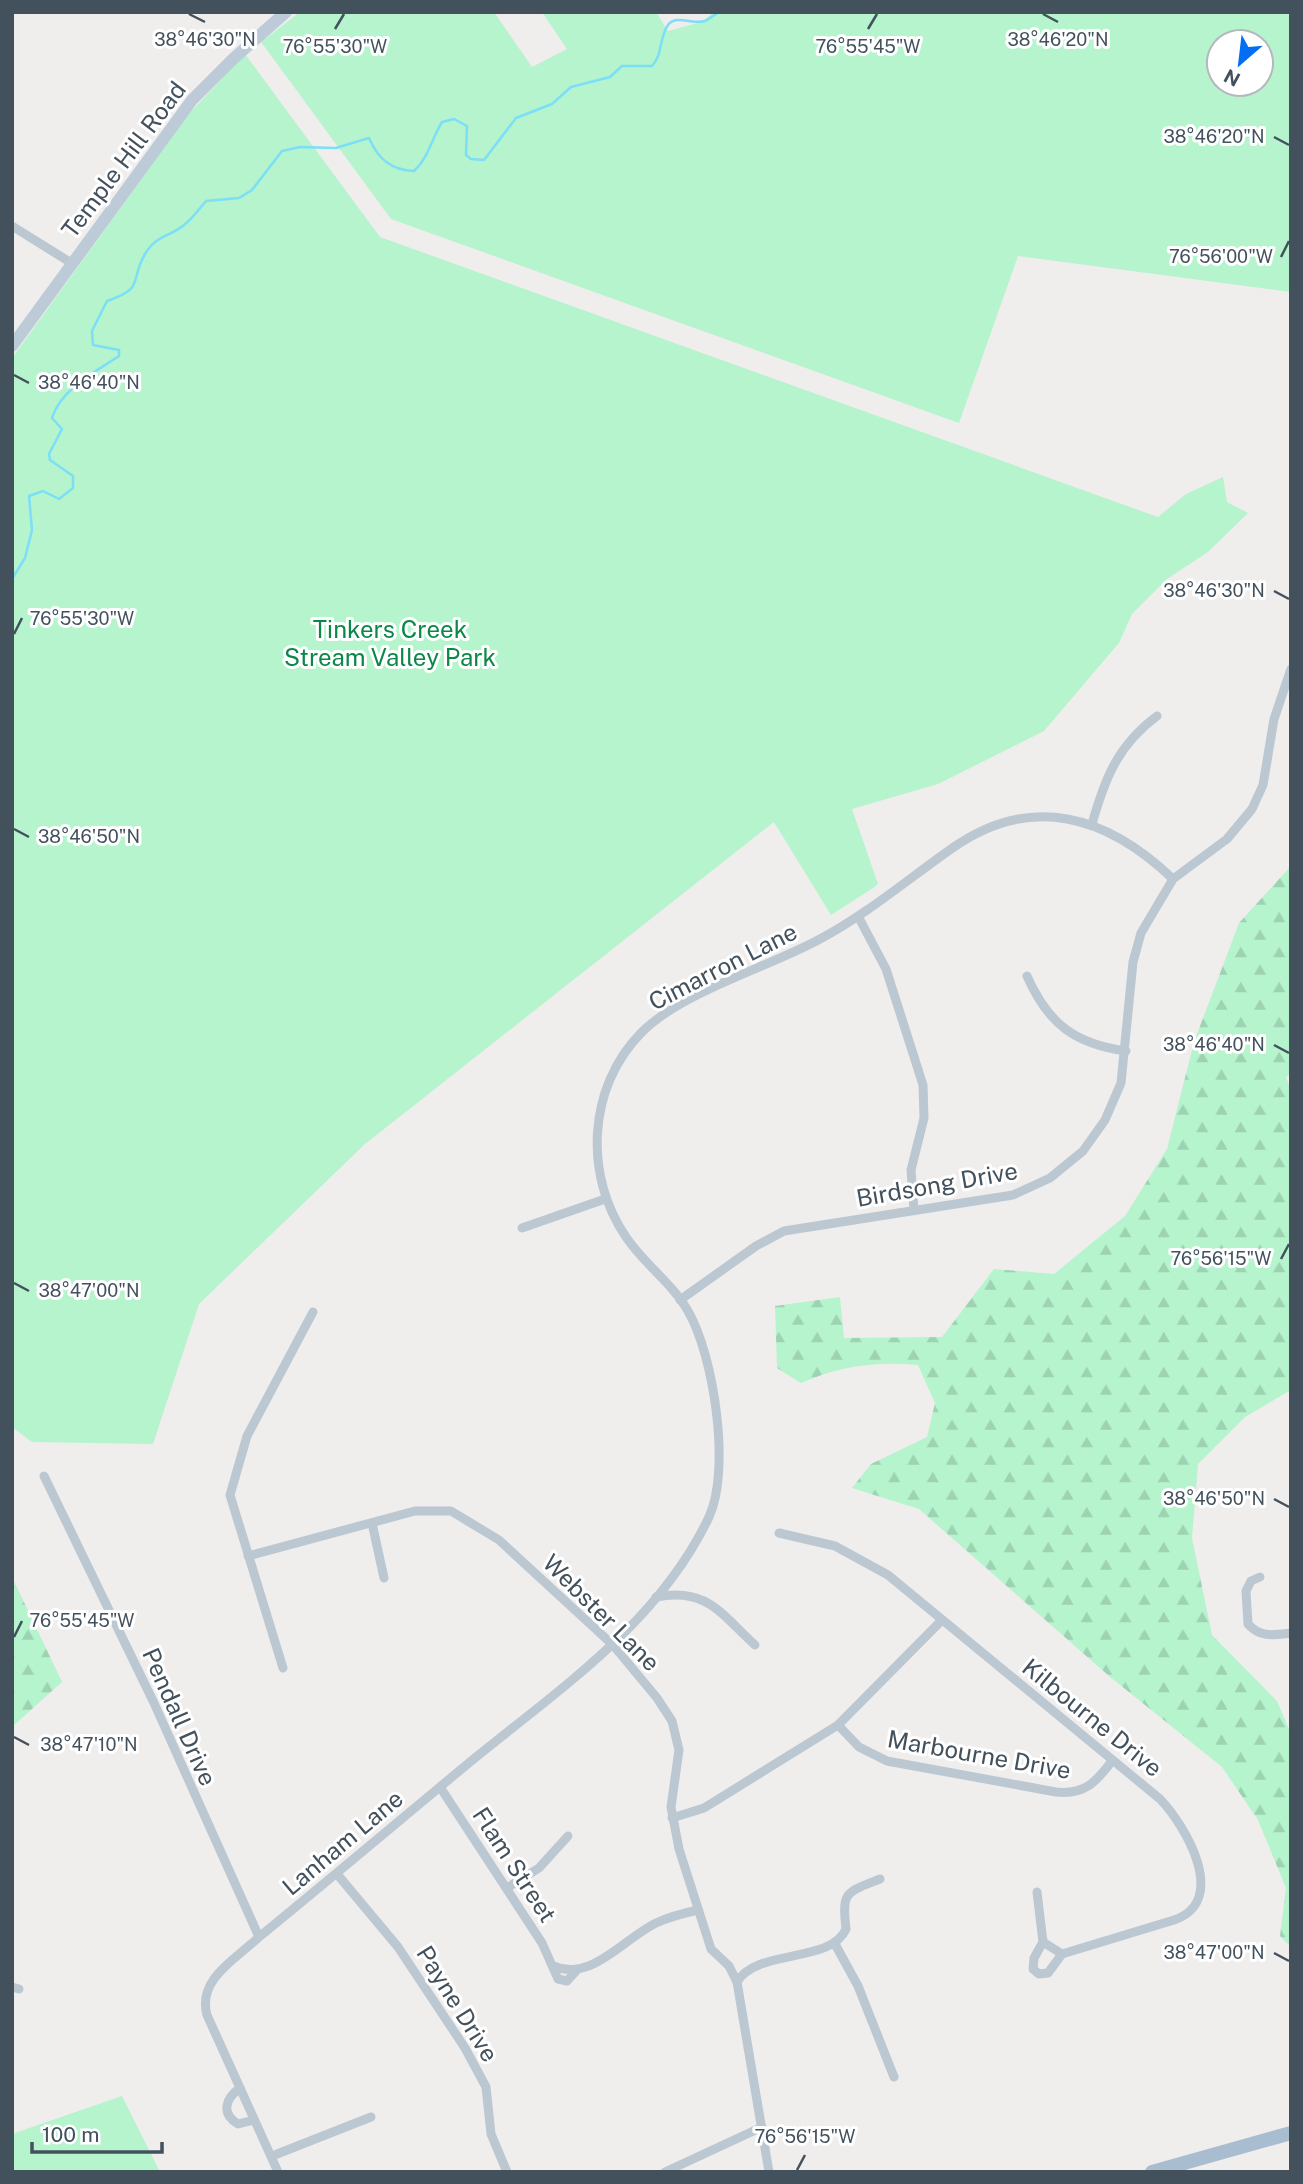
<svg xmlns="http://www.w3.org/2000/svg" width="1303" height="2184" font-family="'Public Sans',sans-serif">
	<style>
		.forest { fill: url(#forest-firs) }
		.park { fill: #b5f4cd; fill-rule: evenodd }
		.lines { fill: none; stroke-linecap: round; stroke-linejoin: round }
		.stream { stroke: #7cdef7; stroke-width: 2.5 }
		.street { stroke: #bbc8d1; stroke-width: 9 }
		.secondary { stroke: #bdcbd9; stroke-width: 12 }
		.primary { stroke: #a9bdd0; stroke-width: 14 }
		.ticks { fill: none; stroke: #43515d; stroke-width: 2.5 }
		.labels { text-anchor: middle; stroke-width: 6; stroke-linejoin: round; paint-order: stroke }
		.street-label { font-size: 24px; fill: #43515d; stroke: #fff }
		.park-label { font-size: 24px; fill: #0b8748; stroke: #fff }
		.ticks-label { font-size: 18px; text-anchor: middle; fill: #43515d; stroke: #fff; stroke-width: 6; stroke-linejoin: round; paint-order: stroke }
	</style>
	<defs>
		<pattern id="forest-firs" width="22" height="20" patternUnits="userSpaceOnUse" patternTransform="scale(1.75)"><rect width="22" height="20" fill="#b5f4cd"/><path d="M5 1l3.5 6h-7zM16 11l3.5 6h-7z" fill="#9dd3b2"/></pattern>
	</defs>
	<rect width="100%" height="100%" fill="#f0eded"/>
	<g class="forest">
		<path d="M1291,866v207l-5,4 5,13v300l-46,27 -47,47 -6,74 20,97 65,66 14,33v213l-11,-11 6,-48 -28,-68 -36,-53 -113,-91 -190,-167 -67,-21 19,-24 56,-27 8,-34 -17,-38c-41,-4 -80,1 -117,18l-24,-15 -2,-62 65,-9 4,41 98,-1 52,-68 60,5 71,-58 42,-67 27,-107 45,-119z"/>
		<path d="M12,1577l50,105 -50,45z"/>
	</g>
	<g class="park">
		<path d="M300,12h194l38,55 35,-18 -25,-37h114l12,19 33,-9 13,-10h577v280l-273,-36 -59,167 -568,-204 -130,-177zM1219,42h42v42h-42z"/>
		<path d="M245,54l135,183 778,280 28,-23 37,-17 4,25 21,11 -40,39 -41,27 -35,35 -13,29 -75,88 -106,53 -86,25 26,75 -5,4 -42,27 -57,-93 -409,322 -166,160 -46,140 -121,-2 -20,-15v-1069l175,-242z"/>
		<path d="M122,2096l38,76h-148v-38z"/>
	</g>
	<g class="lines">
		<path class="stream" d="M12,579l13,-21 7,-28 -3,-34 14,-5 16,8 14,-11v-12l-23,-16 -1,-6 13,-25 -10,-11c9,-29 43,-46 67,-62v-6l-26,-5 -1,-14 15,-30c39,-13 22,-20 38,-47 12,-20 25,-17 39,-29 8,-6 15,-16 22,-24l33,-3 13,-8 30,-39 18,-4 36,1 33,-10c9,21 22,32 45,33 15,-14 17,-31 28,-49l12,-3 13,7 -1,29 5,4 13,1 32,-42 36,-14 19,-17 39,-10 12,-11h30c11,-12 7,-28 16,-41 8,-11 25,0 37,-4 4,-2 9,-6 14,-9"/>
		<g class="street">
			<path d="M12,226l61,38"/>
			<path d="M1092,824c13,-46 26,-79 65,-108"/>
			<path d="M859,918l27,51 37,116 1,33 -13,52 3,40"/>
			<path d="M1027,976c21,48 48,68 99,75"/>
			<path d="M522,1228l83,-29"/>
			<path d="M680,1300l76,-54 28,-15 229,-36 37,-17 33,-27 22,-31 16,-37 12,-121 8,-29 32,-54 54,-40 25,-30 11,-24 11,-66 17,-50"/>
			<path d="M44,1476l110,227 105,234"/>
			<path d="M372,1523l12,55"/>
			<path d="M779,1533l56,13 53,29 272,224c25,26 70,102 14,121l-112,34 -19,-12"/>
			<path d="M248,1556l167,-45h36l48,29 114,105 44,53 15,23 7,29 -8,57 8,42 32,100 18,17 8,16 32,190"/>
			<path d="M1260,1577l-9,4 -5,10 2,33c12,14 26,11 43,9"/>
			<path d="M656,1597c51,-10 65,17 99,48"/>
			<path d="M283,1668l-53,-173 17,-59 66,-124"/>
			<path d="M838,1725l21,22 28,14 169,31c29,3 40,-10 56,-31"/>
			<path d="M440,1787l102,156 16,36 9,2 9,-10"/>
			<path d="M672,1818l32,-10 134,-83 104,-105"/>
			<path d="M337,1874l61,73 67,101 21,39 5,47 16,38"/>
			<path d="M507,1888l32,-20 29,-32"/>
			<path d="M1037,1892l6,50 -9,16 -1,11 6,5 9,-1 14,-19"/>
			<path d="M835,1944l23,42 36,91"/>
			<path d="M553,1966c39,16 70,-27 103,-43 13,-6 28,-10 42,-13"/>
			<path d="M737,1982c20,-34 94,-18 109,-53 -4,-38 -1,-36 34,-50"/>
			<path d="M12,1987l7,2"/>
			<path d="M240,2088c-14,10 -20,25 -2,36l16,-4"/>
			<path d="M272,2156l99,-39"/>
			<path d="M278,2172l-71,-157c-10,-36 29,-56 52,-78 71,-58 141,-117 211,-175 88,-72 189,-139 239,-245 22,-47 5,-161 -21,-206 -16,-28 -44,-47 -62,-74 -42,-61 -39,-149 15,-204 40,-41 126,-65 179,-94 47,-25 87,-59 131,-90 80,-57 156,-33 222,30"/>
			<path d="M665,2172l97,-45"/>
		</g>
		<path class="secondary" d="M12,346l180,-246 41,-41 53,-47"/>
		<path class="primary" d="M1152,2172l139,-39"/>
	</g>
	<path class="ticks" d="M189,14l16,8M1043,14l15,8M335,29l9,-15M868,29l9,-15M1274,137l15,8M1281,257l8,-16M14,375l15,8M1274,591l15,8M14,634l8,-16M14,829l15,8M1274,1045l15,8M1281,1259l8,-15M14,1283l15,8M1274,1499l15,8M14,1637l8,-16M14,1737l15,8M1274,1953l15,8M797,2170l8,-15"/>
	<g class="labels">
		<g class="street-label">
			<text transform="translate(124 160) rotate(-53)" y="8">Temple Hill Road</text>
			<text transform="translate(723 967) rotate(-27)" y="8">Cimarron Lane</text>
			<text transform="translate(937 1185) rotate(-10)" y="8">Birdsong Drive</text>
			<text transform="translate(601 1613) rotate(45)" y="8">Webster Lane</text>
			<text transform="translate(179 1717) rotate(66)" y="8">Pendall Drive</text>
			<text transform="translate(1092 1718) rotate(39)" y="8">Kilbourne Drive</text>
			<text transform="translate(979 1755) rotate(10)" y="8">Marbourne Drive</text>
			<text transform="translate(343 1843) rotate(-40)" y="8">Lanham Lane</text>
			<text transform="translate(514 1865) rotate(57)" y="8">Flam Street</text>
			<text transform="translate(457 2004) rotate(58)" y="8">Payne Drive</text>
		</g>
		<g class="park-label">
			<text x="390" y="638">Tinkers Creek<tspan x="390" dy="28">Stream Valley Park</tspan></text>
		</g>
	</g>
	<g class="ticks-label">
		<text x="205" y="46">38°46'30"N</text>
		<text x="1058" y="46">38°46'20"N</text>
		<text x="335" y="53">76°55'30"W</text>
		<text x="868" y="53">76°55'45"W</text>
		<text x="1214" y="143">38°46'20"N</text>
		<text x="1221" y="263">76°56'00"W</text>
		<text x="89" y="389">38°46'40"N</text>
		<text x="1214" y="597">38°46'30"N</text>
		<text x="82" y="625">76°55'30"W</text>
		<text x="89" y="843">38°46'50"N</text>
		<text x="1214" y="1051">38°46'40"N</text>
		<text x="1221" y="1265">76°56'15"W</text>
		<text x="89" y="1297">38°47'00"N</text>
		<text x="1214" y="1505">38°46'50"N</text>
		<text x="82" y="1627">76°55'45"W</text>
		<text x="89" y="1751">38°47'10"N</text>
		<text x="1214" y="1959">38°47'00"N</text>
		<text x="805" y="2143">76°56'15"W</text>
	</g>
	<rect width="1303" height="2184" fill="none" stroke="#43515d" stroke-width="28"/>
	<g transform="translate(1240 63) rotate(208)"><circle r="33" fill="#ffffff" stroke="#b4b9be" stroke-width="2"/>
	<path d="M0-5L12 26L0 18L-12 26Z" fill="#036ef4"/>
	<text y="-10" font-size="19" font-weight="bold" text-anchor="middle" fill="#43515d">N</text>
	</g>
	<path d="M32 2142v10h130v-10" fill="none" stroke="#43515d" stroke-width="3.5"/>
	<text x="42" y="2142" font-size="21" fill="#43515d" stroke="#ffffff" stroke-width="5" paint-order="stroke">100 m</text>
</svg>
